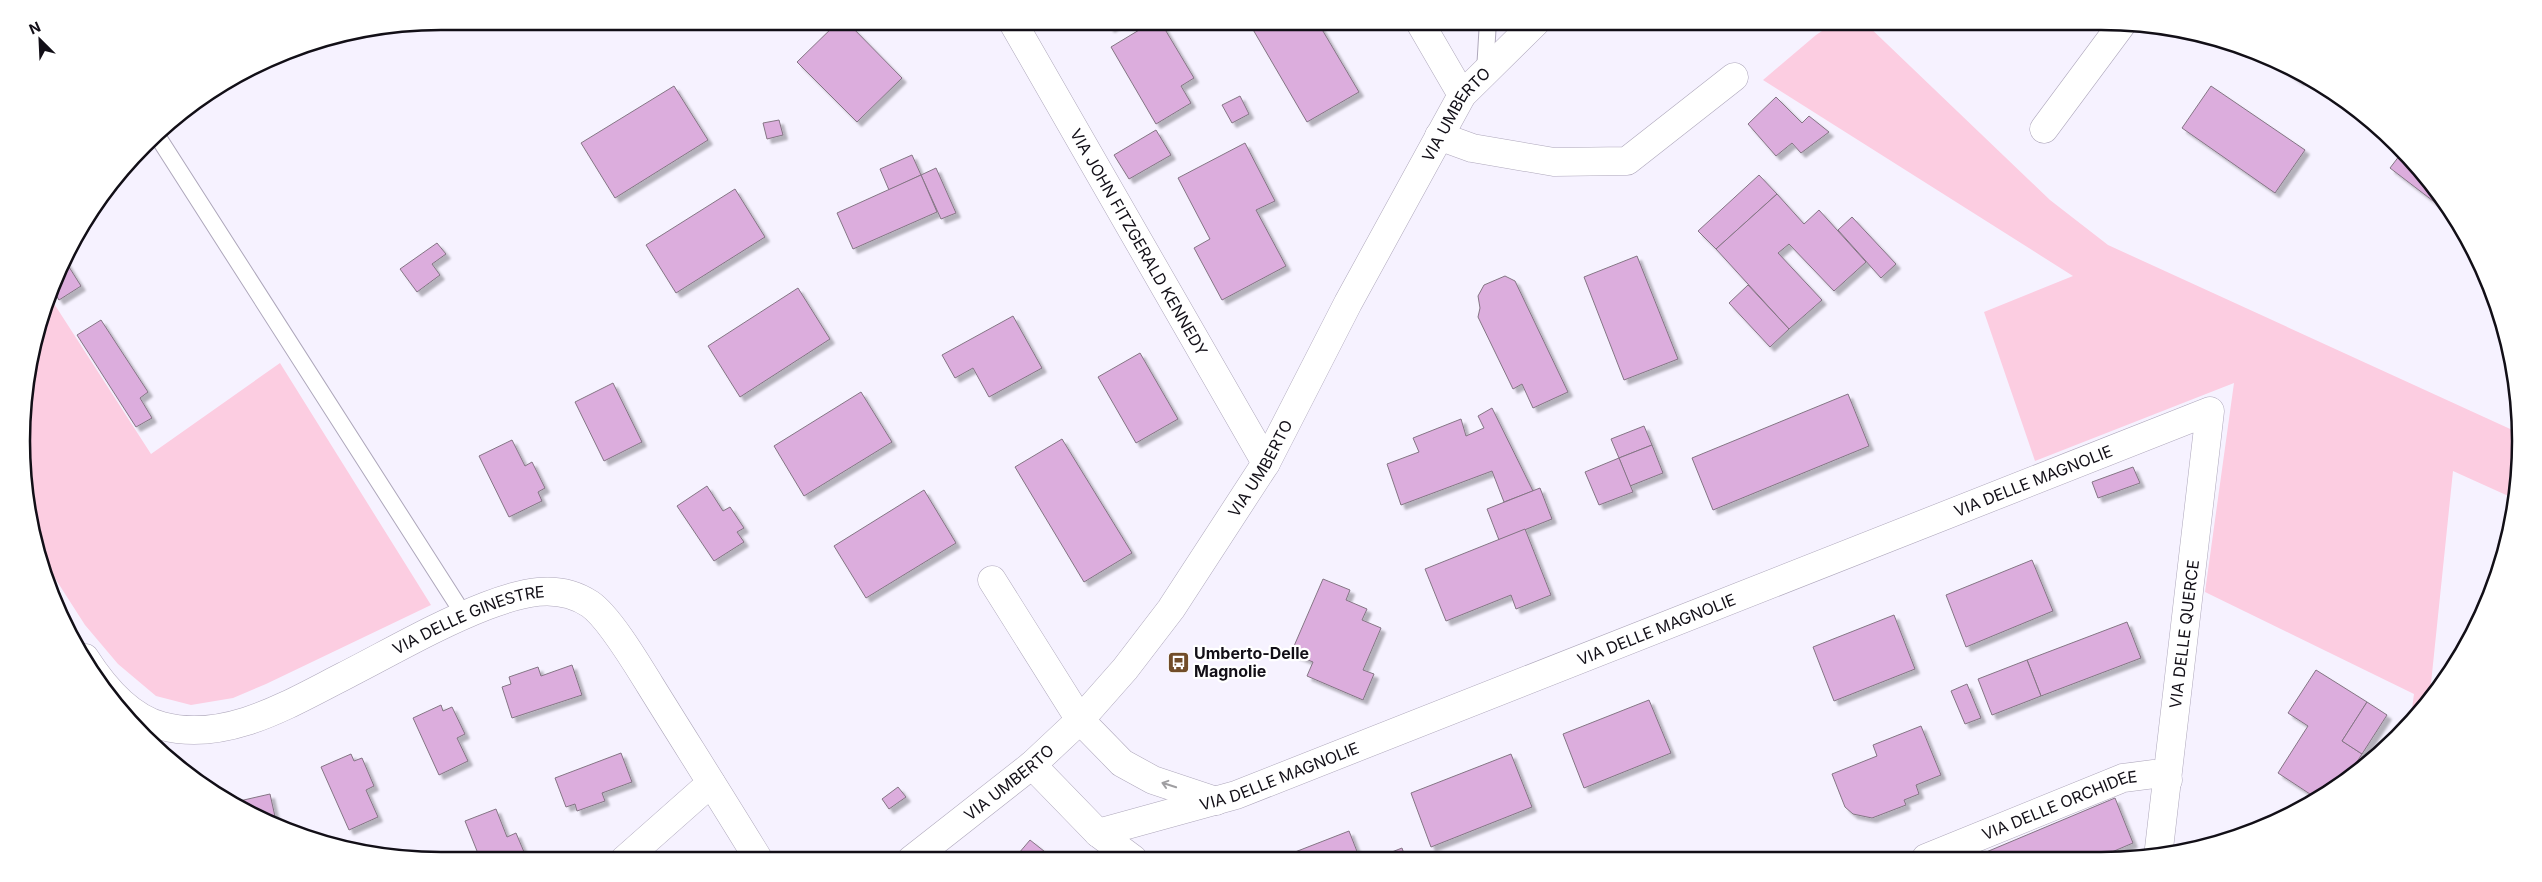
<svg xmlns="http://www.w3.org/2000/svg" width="2542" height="882" font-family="Inter,sans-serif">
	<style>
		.green { fill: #fccde1 }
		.building { fill: #dcaddd; stroke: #847584; filter: url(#shadow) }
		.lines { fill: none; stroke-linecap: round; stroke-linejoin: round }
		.service-casing { stroke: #aea7bb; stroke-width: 18 }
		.minor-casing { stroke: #aea7bb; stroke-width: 29 }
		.tertiary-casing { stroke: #aea7bb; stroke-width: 29 }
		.secondary-casing { stroke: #aea7bb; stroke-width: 29 }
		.service { stroke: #fff; stroke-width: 16 }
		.minor { stroke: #fff; stroke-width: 28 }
		.tertiary { stroke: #fff; stroke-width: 28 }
		.secondary { stroke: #fff; stroke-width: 28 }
		.oneway { stroke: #a09fa2 }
		.labels { text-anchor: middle; stroke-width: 4.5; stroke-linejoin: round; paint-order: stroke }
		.street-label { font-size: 16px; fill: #120f17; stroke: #fff }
		.poi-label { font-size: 16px; font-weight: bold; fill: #120f17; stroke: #fff; text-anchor: start }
		.rim { fill: none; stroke: #120f17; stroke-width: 2.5 }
	</style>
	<defs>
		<filter id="shadow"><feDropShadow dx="4.5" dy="4.5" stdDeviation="1" flood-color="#0004"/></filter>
	</defs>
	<rect width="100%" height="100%" fill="#f6f2ff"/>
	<g class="green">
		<path d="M1837,21h26l187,179 58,45 411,188 1,35 -5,31 -62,-28 -23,222 -19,23 3,-22 -209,-102 29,-209 -199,78 -51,-149 89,-36 -310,-196 53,-45z"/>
		<path d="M51,299l100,155 129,-91 151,242 -165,79 -33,14 -42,7 -35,-9 -38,-32 -33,-39 -50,-78 -13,-79 3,-81z"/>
	</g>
	<g class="building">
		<path d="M839,21h7l56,57 -45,44 -60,-60z"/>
		<path d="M1106,21h16l-12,7z"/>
		<path d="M1154,21h6l34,57 -13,8 10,17 -35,21 -45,-77z"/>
		<path d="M1248,21h69l42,71 -52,30z"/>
		<path d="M2261,55l25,9 18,11 -4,6z"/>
		<path d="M674,86l34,54 -93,58 -34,-55z"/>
		<path d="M2211,86l94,64 -30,43 -93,-65z"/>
		<path d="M1240,96l9,18 -17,9 -10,-18z"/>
		<path d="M1776,97l26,26 7,-7 20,16 -28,21 -9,-10 -16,13 -28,-32z"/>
		<path d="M779,120l4,15 -16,4 -4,-16z"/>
		<path d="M1156,130l15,25 -42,24 -15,-24z"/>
		<path d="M1245,143l30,58 -19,9 30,56 -64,34 -28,-52 16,-9 -32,-61z"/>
		<path d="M2403,151l13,13 25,35 -4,5 -47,-36z"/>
		<path d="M912,155l9,20 -32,15 -9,-21z"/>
		<path d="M936,168l20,45 -15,6 -20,-44z"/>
		<path d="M921,175l16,37 -84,37 -16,-36z"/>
		<path d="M1759,175l18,19 -61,55 -18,-18z"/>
		<path d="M735,189l30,48 -89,56 -30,-48z"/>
		<path d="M1777,194l27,30 15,-14 47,52 -32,29 -45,-47 -11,9 44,47 -33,29 -73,-80z"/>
		<path d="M1852,217l44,47 -15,14 -43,-48z"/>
		<path d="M437,243l9,11 -14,10 8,11 -23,17 -17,-23z"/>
		<path d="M1637,256l41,103 -54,21 -40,-103z"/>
		<path d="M64,259l17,27 -22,14 -5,-8z"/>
		<path d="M2483,273l8,16 -13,-9z"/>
		<path d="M1505,276l10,5 53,111 -35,16 -11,-24 -9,5 -35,-72 2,-9 -2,-12 6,-11z"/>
		<path d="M1748,285l41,44 -19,18 -41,-44z"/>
		<path d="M798,288l32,51 -90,58 -32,-51z"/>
		<path d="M1013,316l29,52 -53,29 -16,-29 -18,10 -13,-23z"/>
		<path d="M101,320l47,72 -8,6 12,20 -16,9 -59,-92z"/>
		<path d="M1140,353l38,66 -42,24 -38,-66z"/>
		<path d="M613,383l29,59 -38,19 -29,-59z"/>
		<path d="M861,392l31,50 -88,54 -30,-50z"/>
		<path d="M1848,394l21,52 -156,64 -21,-52z"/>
		<path d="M1492,408l41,83 -29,11 -12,-31 -91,34 -14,-41 32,-12 -6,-14 48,-19 5,17 18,-8 -6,-12z"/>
		<path d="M1644,426l8,19 -33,13 -8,-19z"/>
		<path d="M1062,439l70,114 -48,29 -69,-115z"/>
		<path d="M512,440l13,26 7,-4 13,26 -7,4 4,9 -33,16 -30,-61z"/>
		<path d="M1652,445l11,28 -33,13 -11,-28z"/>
		<path d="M1619,458l14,34 -34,13 -14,-33z"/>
		<path d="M2133,467l7,16 -42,15 -6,-16z"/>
		<path d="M707,486l16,25 7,-4 14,21 -7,4 7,10 -30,19 -37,-55z"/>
		<path d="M1540,488l12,31 -53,21 -12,-31z"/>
		<path d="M924,490l32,53 -90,55 -32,-52z"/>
		<path d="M1525,529l26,66 -35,14 -5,-14 -65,26 -21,-52z"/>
		<path d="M2032,560l21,51 -87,36 -20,-52z"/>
		<path d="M1323,579l27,11 -4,10 21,9 -5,11 19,8 -18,42 11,4 -11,26 -56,-24 6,-14 -22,-9z"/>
		<path d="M1894,615l21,54 -81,32 -21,-54z"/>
		<path d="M2127,622l14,36 -100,38 -14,-36z"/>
		<path d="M2027,660l14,36 -49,19 -14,-36z"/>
		<path d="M572,665l10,30 -70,23 -10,-31 9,-3 -2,-7 29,-10 3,9z"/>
		<path d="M2316,670l51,32 -25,39 20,13 -15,23 -31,21 -38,-25 30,-47 -20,-13z"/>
		<path d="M1967,684l14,34 -16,6 -14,-33z"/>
		<path d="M1649,700l22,53 -87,35 -21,-54z"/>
		<path d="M2367,702l20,13 -25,39 -20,-13z"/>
		<path d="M441,705l2,6 9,-4 13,27 -8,4 11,23 -29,14 -26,-57z"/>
		<path d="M1921,726l20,49 -25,10 3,9 -15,6 2,5 -34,13 -19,-4 -8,-7 -13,-33 45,-18 -4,-11z"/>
		<path d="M621,753l11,29 -30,11 3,8 -28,10 -2,-7 -9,3 -11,-29z"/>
		<path d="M351,754l3,7 8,-3 12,28 -8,4 12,27 -29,13 -28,-63z"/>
		<path d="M1511,754l21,53 -101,40 -20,-54z"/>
		<path d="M898,787l8,10 -17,12 -7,-10z"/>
		<path d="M270,794l6,27 -41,-19z"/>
		<path d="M2115,798l18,45 -33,14 -128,1z"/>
		<path d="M496,809l11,28 9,-4 11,26 -46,2 -16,-40z"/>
		<path d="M1349,831l11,28h-83z"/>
		<path d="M1030,840l24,19 -41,1z"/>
		<path d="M1402,848l4,11h-32z"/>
	</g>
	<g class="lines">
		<defs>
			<g id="service">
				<path d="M1485,71l3,-50"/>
				<path d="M156,134l308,481"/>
			</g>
			<g id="minor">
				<path id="s1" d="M1012,21l254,442"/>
				<path d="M1419,21l43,74"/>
				<path d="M2044,129l78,-105"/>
				<path d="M1439,136l33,12 82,14 73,-1 107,-84"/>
				<path d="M992,580l88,140 42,43 31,17 63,21"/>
				<path id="s2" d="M85,658c18,28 43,59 77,68 64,17 127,-22 182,-50 47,-24 93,-51 142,-70 34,-13 71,-24 104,-2 19,13 47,60 60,81 36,58 73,116 109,175"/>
				<path id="s3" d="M1098,833l138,-38 974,-384 -52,446"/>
				<path id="s4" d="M1926,858l197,-80 31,-4 14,6"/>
				<path d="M624,860l87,-77"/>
			</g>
			<path id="tertiary" d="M1032,765l66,68 35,26"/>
			<g id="secondary">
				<path id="s5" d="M911,860l121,-95 48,-45 45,-51 46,-60 95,-146 82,-160 114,-208 75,-74"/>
			</g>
		</defs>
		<use href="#service" class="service-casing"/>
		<use href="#minor" class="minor-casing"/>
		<use href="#tertiary" class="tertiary-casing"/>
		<use href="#secondary" class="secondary-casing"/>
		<use href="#service" class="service"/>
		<use href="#minor" class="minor"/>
		<use href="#tertiary" class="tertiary"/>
		<use href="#secondary" class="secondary"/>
	</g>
	<defs><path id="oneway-shaft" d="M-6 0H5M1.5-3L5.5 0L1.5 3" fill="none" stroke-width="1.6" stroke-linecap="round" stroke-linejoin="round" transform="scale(1.25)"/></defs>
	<use class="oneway" href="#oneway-shaft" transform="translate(1169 785) rotate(-162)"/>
	<defs>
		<symbol id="bus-square" viewBox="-11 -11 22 22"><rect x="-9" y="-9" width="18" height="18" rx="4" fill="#724d29" stroke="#fff"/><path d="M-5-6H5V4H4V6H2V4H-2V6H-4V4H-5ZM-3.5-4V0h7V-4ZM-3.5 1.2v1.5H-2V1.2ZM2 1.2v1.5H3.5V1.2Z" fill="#fff"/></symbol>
	</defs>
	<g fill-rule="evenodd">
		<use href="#bus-square" x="1166" y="650" width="25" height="25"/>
	</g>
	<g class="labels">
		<g class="street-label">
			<text dy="6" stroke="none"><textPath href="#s5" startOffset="935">VIA UMBERTO</textPath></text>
			<text dy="6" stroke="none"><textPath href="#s1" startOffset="255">VIA JOHN FITZGERALD KENNEDY</textPath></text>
			<text dy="6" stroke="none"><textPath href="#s5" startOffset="530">VIA UMBERTO</textPath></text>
			<text dy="6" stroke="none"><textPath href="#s3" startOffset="1000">VIA DELLE MAGNOLIE</textPath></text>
			<text dy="6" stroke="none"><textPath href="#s2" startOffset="436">VIA DELLE GINESTRE</textPath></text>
			<text dy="6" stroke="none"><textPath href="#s3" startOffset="595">VIA DELLE MAGNOLIE</textPath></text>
			<text transform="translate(2184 634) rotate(-83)" y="6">VIA DELLE QUERCE</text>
			<text dy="6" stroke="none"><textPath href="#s3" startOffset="190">VIA DELLE MAGNOLIE</textPath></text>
			<text dy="6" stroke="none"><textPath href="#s5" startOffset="125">VIA UMBERTO</textPath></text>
			<text dy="6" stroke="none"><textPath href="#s4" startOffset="144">VIA DELLE ORCHIDEE</textPath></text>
		</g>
		<g class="poi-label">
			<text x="1194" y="659">Umberto-Delle<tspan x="1194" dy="18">Magnolie</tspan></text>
		</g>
	</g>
	<path d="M0 0H2542V882H0ZM441 30H2101A411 411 0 0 1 2512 441V441A411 411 0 0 1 2101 852H441A411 411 0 0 1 30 441V441A411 411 0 0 1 441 30Z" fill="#fff" fill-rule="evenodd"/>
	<path class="rim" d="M441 30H2101A411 411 0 0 1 2512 441V441A411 411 0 0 1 2101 852H441A411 411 0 0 1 30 441V441A411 411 0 0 1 441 30Z"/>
	<g transform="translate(40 40) rotate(336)" stroke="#ffffff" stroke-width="4" paint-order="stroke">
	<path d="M0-4L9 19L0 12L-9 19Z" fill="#120f17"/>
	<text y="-8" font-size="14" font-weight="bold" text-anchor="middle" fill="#120f17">N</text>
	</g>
</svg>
